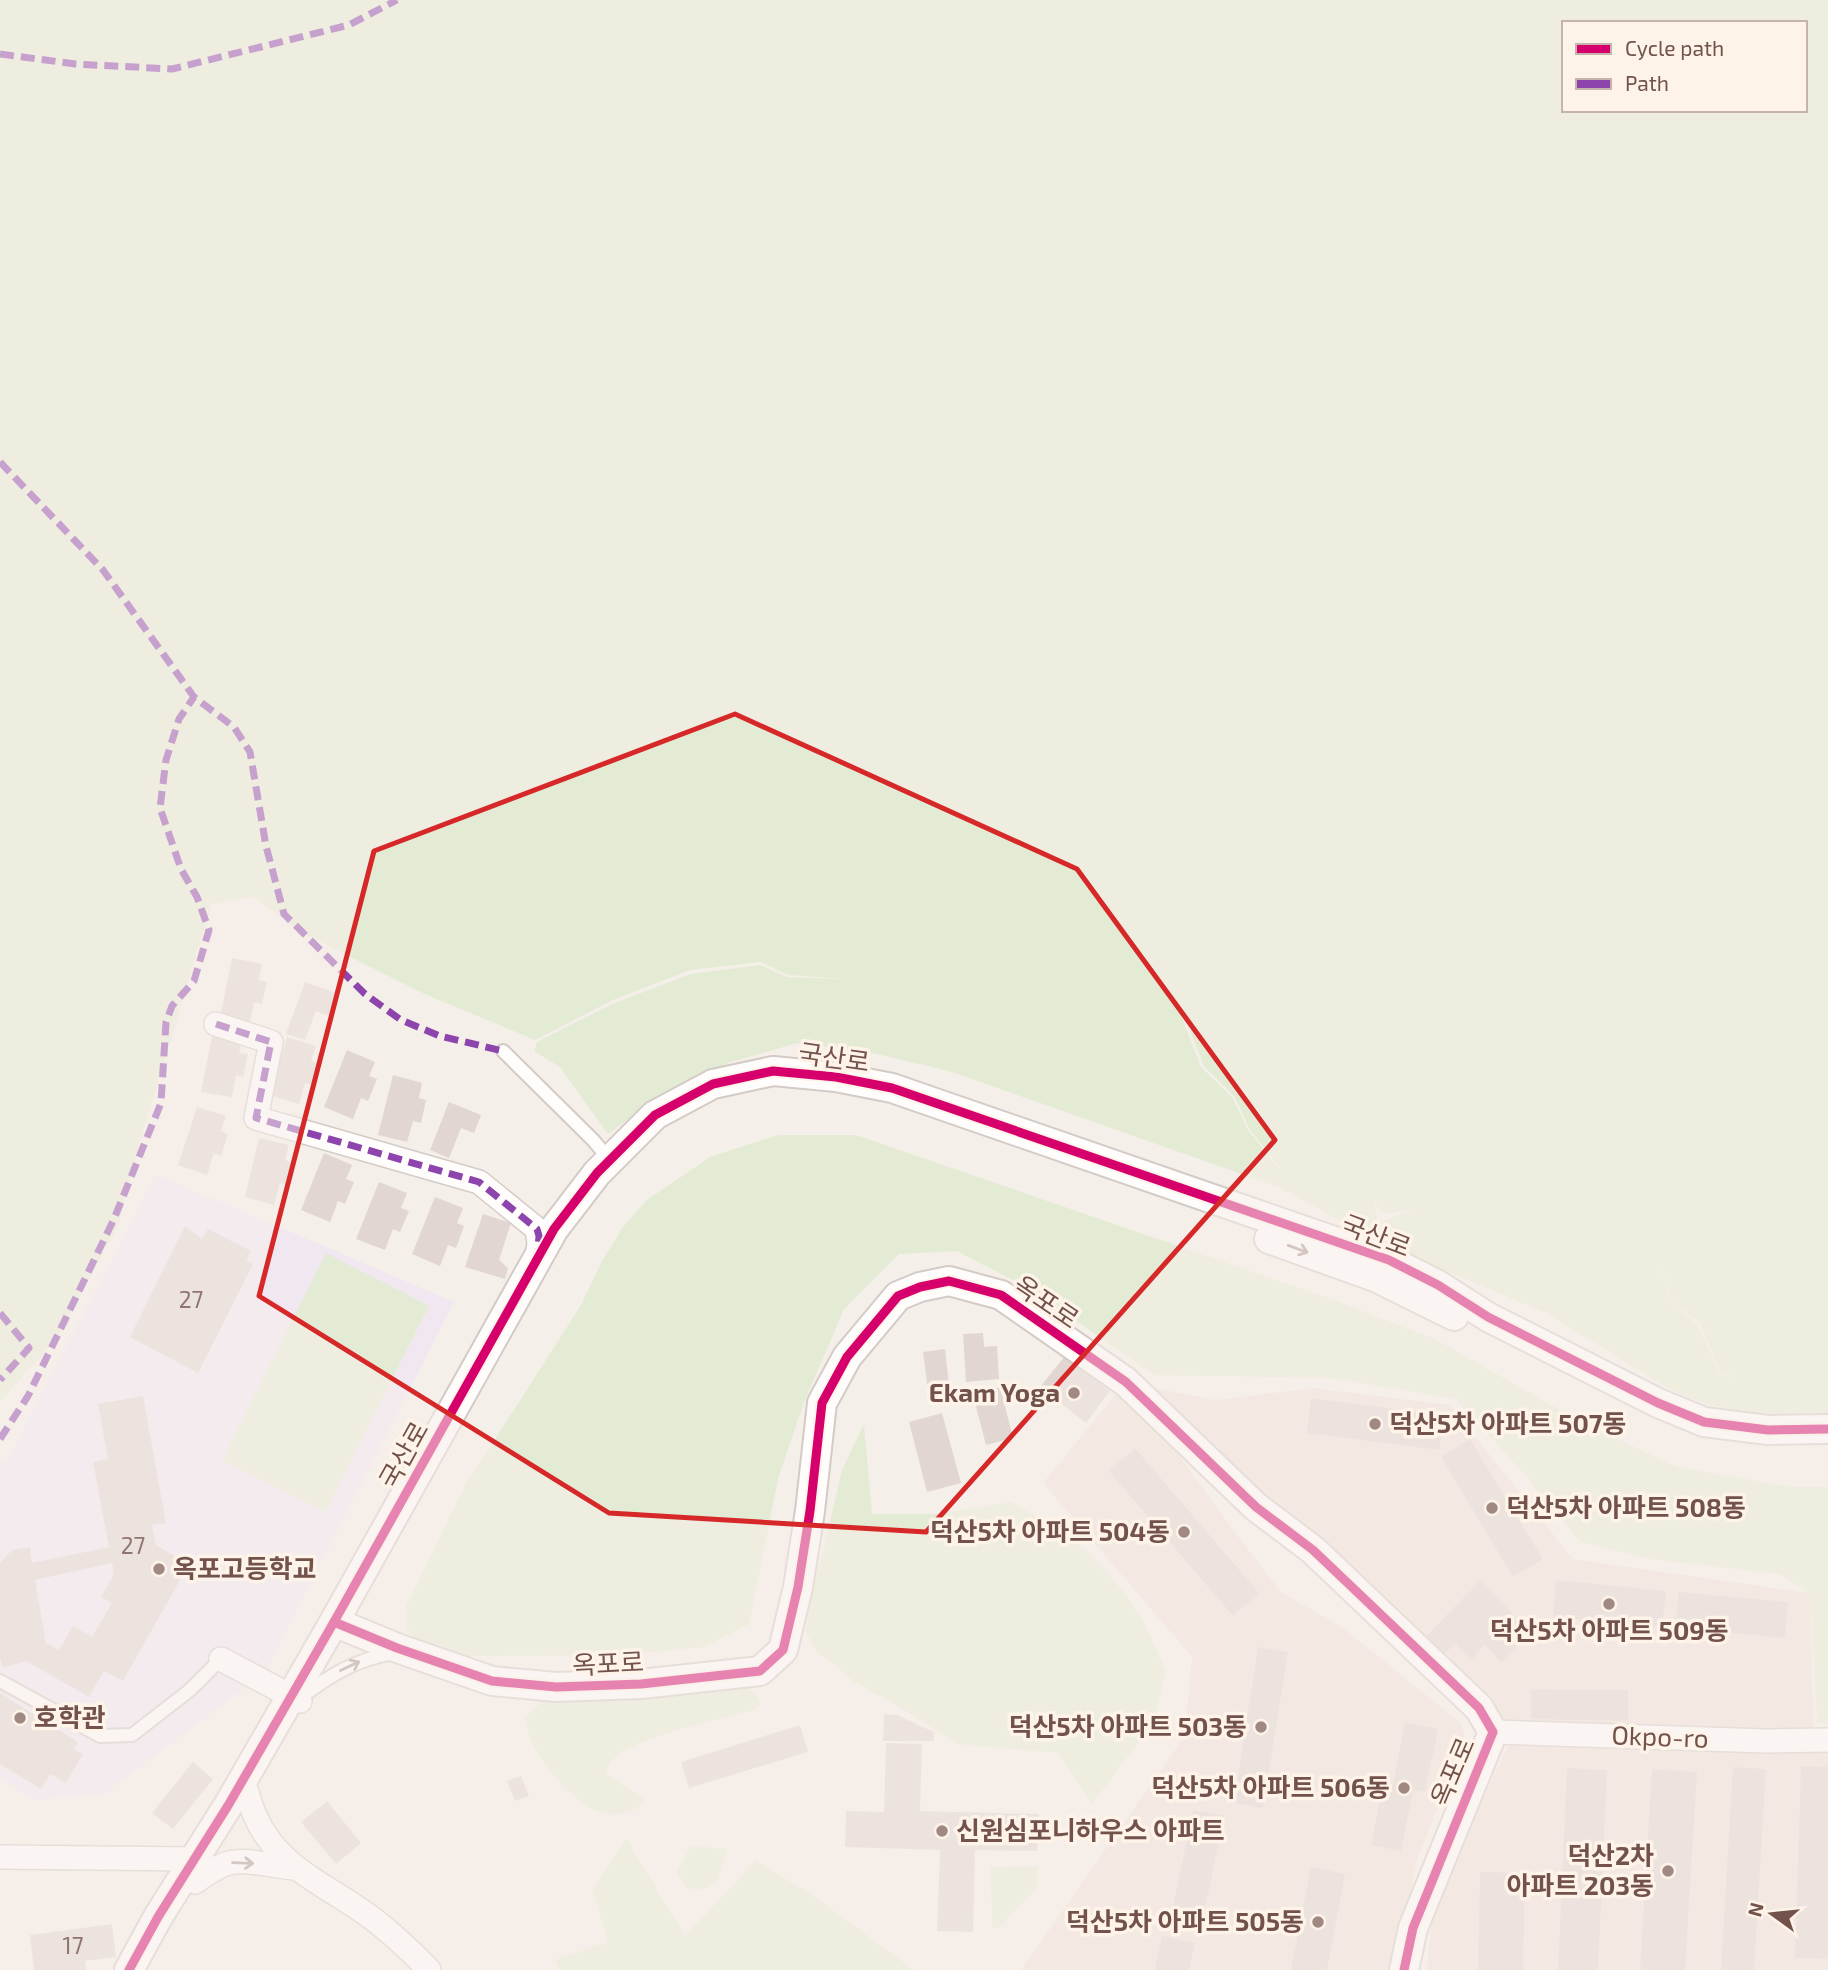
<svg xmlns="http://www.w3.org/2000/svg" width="1828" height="1970" font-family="'Exo 2','Noto Sans KR',sans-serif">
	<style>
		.residential { fill: #f0e3d9 }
		.education { fill: #f0e7f1 }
		.green { fill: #e4ebd4; fill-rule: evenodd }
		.building { fill: #e1d6d1; fill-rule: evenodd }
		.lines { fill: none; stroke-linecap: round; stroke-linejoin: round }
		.service-casing { stroke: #d4cac6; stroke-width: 16 }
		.minor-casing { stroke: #d4cac6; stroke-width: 26 }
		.tertiary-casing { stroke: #d4cac6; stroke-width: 32 }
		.service { stroke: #fefdfc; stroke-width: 12 }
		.minor { stroke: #fefdfc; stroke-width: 23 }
		.tertiary { stroke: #fefdfc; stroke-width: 28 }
		.quiet { stroke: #8e44ad; stroke-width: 7; stroke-dasharray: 14 7; stroke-linecap: butt }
		.cycleway-casing { stroke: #fef3e9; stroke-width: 13 }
		.cycleway { stroke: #d6006c; stroke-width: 9 }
		.oneway { stroke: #aa9691 }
		.marked { fill: none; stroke: #d62828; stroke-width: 5; stroke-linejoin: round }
		.poi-dot { fill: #a08982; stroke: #fef3e9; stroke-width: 2.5 }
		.labels { text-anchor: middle; stroke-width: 7; stroke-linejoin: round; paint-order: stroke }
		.number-label { font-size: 23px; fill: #90756e }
		.street-label { font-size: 26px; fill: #72524a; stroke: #fef3e9 }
		.poi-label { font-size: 26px; font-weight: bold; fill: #72524a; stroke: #fef3e9; text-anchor: end }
	</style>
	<rect width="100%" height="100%" fill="#f5efe9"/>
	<g class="residential">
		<path d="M1126,1382l89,18 98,-12 137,17 123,154 237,34 4,147 -321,-8 -364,-345 105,144 47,61 61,35 120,97 3,16 -48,120 -21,110h-375l163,-233 8,-80 -149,-174z"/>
		<path d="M1510,1742l318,1v227h-401l4,-46 26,-72z"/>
	</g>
	<path class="education" d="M156,1174l298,128 -188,370 -162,122 -69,6 -35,-21v-314l8,-6z"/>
	<g class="green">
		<path d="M0,0h1828v1413l-61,1 -23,-2 -37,-8 -31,-11 -130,-80 -166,-70 -99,-55 -332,-117 -85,-20 -67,-8 -69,20 -69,33 -51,38 -48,-67 -26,-16 3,-9 77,-39 77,-29 69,-9 27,12 60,2 -59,-4 -27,-13 -71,8 -77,30 -78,40 -108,-45 -122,-61 -51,-37 -42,6 -74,245 -20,78 -61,112 -57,64zM1564,23h241v87h-241zM1147,957l10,23 24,29 23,57 30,30 16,34 31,39 -4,-2 -29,-37 -16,-33 -31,-30 -22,-57 -23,-29zM1373,1199l9,15 34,-6 -38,15zM1660,1258l10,43 30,22 21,50 15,5 -16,-4 -23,-50 -28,-23z"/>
		<path d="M778,1135h78l467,161 112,43 146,83 96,45 114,20h37v236h-11l-7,-130 -30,-19 -131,-15 -69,-17 -61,-74 -63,-69 -124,-21 -178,-3 -122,-85 -75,-39 -58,3 -55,55 -41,96 -25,74 -29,145 -45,23 -84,8 -164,1 -28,-5 -22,-22v-22l58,-119 117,-183 21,-44 21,-34 24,-27 63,-43z"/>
		<path d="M326,1253l103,53 -104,206 -103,-52z"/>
		<path d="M864,1424l8,90h66l73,-12 61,35 40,40 30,41 24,53 -13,52 -61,81 -34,-51 -101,-9 -57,-37 -47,-26 -36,-30 -11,-19 5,-43 12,-36 19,-83z"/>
		<path d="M741,1681l14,11 5,10 -5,8c-43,12 -93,20 -133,42 -8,5 -13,13 -17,22l42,26c-44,40 -90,-14 -113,-53 -5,-8 -7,-20 -10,-30l28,-23z"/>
		<path d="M626,1838l59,98 71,-76 63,40 95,70h-354l-5,-10 53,-18 -15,-52z"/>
		<path d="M691,1846l36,3 -11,34 -14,7 -15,-2 -11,-15z"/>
		<path d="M1037,1866v22l-37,39 -8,1 -1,-61z"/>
	</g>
	<g class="building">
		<path d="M232,958l30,6 -3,16 8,2 -5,22 -8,-2 -4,22 -30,-6z"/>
		<path d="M305,982l34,12 -8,23 -15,-6 -11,29 -19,-6z"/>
		<path d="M213,1031l29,6 -3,16 9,1 -5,23 -7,-2 -4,22 -31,-5z"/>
		<path d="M287,1037l29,9 -5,15 8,2 -7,22 -7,-2 -6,21 -30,-9z"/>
		<path d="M347,1050l28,12 -6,14 8,3 -9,22 -7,-3 -8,21 -29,-12z"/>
		<path d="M393,1075l29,8 -3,15 7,2 -5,23 -8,-2 -6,21 -29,-7z"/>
		<path d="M449,1102l32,13 -7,18 -13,-5 -12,30 -19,-8z"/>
		<path d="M197,1107l29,9 -5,15 7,3 -7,22 -7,-3 -7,22 -29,-10z"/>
		<path d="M259,1138l30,7 -4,15 8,3 -5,22 -8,-2 -6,22 -29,-8z"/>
		<path d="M324,1153l28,12 -6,14 8,3 -9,22 -7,-3 -8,21 -29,-12z"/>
		<path d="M379,1182l28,11 -6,15 8,3 -9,21 -7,-3 -8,21 -29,-11z"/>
		<path d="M435,1197l28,11 -6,15 7,3 -8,22 -8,-3 -8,21 -28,-12z"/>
		<path d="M483,1214l28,9 -12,37 9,8 -3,11 -40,-12z"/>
		<path d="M185,1226l17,13 6,-10 43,22 -5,9 7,4 -55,109 -68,-36z"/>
		<path d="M983,1333l1,14 13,-1 2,33 -33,3 -3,-48z"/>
		<path d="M945,1349l5,45 -21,3 -6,-45z"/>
		<path d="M1065,1356l45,35 -24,32 -46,-36z"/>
		<path d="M1000,1387l13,51 -27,7 -13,-50z"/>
		<path d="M143,1396l23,127 -14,2 4,20 33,19 -66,117 -19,-10 -15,26 -63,-36 -23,7 -3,-10v-95l12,-13 18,-3 2,16 77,-16 -16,-85 15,-3 -10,-55zM112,1563l2,11 -13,23 11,6 -20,34 -19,-11 -14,24 -13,-7 -11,-63z"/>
		<path d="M1311,1398l133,17 -5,35 -132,-17z"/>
		<path d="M942,1413l19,70 -34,9 -18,-70z"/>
		<path d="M1470,1439l73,120 -30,18 -72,-120z"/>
		<path d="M1135,1448l124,145 -26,23 -124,-145z"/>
		<path d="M1556,1580l110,11 -4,36 -109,-10z"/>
		<path d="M1480,1581l51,51 -30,30 -16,-17 -14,15 -16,-16 -13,12 -18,-18z"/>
		<path d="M1679,1592l109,10 -3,36 -110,-10z"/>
		<path d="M1258,1647l30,5 -25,156 -29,-5z"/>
		<path d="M1531,1689l97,1v31l-97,-2z"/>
		<path d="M0,1693l78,49 -4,7 9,5 -17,29 -16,-9 -9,15 -41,-25z"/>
		<path d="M884,1714l13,1 37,17v9h-51z"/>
		<path d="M1405,1723l33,6 -13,63 -12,-2 -12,61 -30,-6 12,-62 10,2z"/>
		<path d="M800,1725l8,27 -119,36 -8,-26z"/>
		<path d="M886,1743l36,1 -2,67 119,3 -2,37 -62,-1 -2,82 -36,-1 3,-81 -95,-3 1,-36 38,1z"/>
		<path d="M193,1762l20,17 -40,50 -21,-16z"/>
		<path d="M1801,1766l27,1v192l-33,-1z"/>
		<path d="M1733,1767l33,2 -12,201h-33z"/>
		<path d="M1567,1768l40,2 -9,200h-40z"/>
		<path d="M1652,1769l45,3 -12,198h-45z"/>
		<path d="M521,1776l8,20 -14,5 -8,-20z"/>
		<path d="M327,1801l34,42 -25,21 -35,-42z"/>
		<path d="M1193,1810l31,6 -22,107 -31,-6z"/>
		<path d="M1311,1867l34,7 -18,96h-36z"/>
		<path d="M1480,1872l45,1 -2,97h-45z"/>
		<path d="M112,1924l4,33 -31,4 1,9h-52l-4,-35z"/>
		<path d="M1162,1936l33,7 -6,27h-34z"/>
	</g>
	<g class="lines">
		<defs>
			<g id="service">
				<path d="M503,1051l90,89 17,20"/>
				<path d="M0,1681l100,55 32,-1 58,-45 31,-31"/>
				<path d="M303,1696c30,-23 53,-36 90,-43"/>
			</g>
			<g id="minor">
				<path d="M216,1024l55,18 -15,76 223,64 58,47 2,14 -2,17"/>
				<path d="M221,1659l79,42"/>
				<path d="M1493,1732l273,9 62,-1"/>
				<path d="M247,1792c16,65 61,83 112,117 27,18 48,38 70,61"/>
				<path d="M0,1857l194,2"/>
				<path d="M195,1882c10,-7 22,-16 34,-19 16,-5 47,4 66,5"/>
			</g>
			<g id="tertiary">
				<path d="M1269,1239l106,38 79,39"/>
				<path d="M334,1622l63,26 95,33 64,6 85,-3 119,-13 23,-21 15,-63 12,-76 12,-108 25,-46 51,-61 22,-9 29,-6 52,14 125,87 130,125 57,43 166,158 14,24 -80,196 -9,42"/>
				<path d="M129,1970l29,-53 71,-113 105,-182 220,-393 43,-56 58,-58 58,-31 60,-13 63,6 56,11 497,172 49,25 50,32 170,86 46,19 64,8 60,-1"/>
			</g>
		</defs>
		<use href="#service" class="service-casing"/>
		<use href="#minor" class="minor-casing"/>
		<use href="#tertiary" class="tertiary-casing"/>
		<use href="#service" class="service"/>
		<use href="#minor" class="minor"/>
		<use href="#tertiary" class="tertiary"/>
		<g class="quiet">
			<path d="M0,54l75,10 97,5 177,-44 48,-25"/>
			<path d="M0,462l103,108 91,127 40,30 16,25 16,94 18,68 81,80 36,26 39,16 63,15"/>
			<path d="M216,1024l55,18 -15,76 223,64 58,47 2,7 -1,13"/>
			<path d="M0,1313l29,35 -29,32"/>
			<path d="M0,1439l28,-43 86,-177 47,-116 5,-81 6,-16 22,-25 15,-51 -12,-33 -16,-28 -21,-61 6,-48 13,-41 15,-22"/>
		</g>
		<defs>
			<g id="cycleway">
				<path d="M334,1622l63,26 95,33 64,6 85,-3 119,-13 23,-21 15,-63 12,-76 12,-108 25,-46 51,-61 22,-9 29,-6 52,14 125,87 130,125 57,43 166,158 14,24 -80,196 -9,42"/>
				<path d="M129,1970l29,-53 71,-113 105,-182 220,-393 43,-56 58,-58 58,-31 60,-13 63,6 56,11 497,172 49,25 50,32 170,86 46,19 64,8 60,-1"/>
			</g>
		</defs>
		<use href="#cycleway" class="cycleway-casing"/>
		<use href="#cycleway" class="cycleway"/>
	</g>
	<defs><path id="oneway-shaft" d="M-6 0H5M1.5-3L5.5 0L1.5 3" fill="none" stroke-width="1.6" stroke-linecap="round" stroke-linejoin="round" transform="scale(1.75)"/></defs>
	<g class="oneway">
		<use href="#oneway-shaft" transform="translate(1298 1249) rotate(20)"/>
		<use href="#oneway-shaft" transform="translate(350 1666) rotate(-25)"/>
		<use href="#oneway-shaft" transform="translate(243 1863) rotate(2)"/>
	</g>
	<path d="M0 0H1828V1970H0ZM735,714l342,155 198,271 -349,392 -317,-19 -350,-217 115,-445z" fill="#f5efe9" fill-opacity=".55" fill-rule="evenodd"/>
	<path class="marked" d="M735,714l342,155 198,271 -349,392 -317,-19 -350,-217 115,-445z"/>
	<g class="poi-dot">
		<circle cx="1074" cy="1393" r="7"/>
		<circle cx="1375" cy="1424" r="7"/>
		<circle cx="1492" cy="1508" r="7"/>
		<circle cx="1184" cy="1532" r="7"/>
		<circle cx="159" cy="1569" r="7"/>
		<circle cx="1609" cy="1604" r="7"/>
		<circle cx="20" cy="1718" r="7"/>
		<circle cx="1261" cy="1727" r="7"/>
		<circle cx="1404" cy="1788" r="7"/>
		<circle cx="942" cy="1831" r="7"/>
		<circle cx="1668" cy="1871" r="7"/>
		<circle cx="1318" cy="1922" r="7"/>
	</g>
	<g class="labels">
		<g class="number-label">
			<text x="191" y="1308">27</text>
			<text x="133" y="1554">27</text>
			<text x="73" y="1954">17</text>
		</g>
		<g class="street-label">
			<text transform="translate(834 1058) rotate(8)" y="9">국산로</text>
			<text transform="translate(1376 1236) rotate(21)" y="9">국산로</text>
			<text transform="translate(1046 1302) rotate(34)" y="9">옥포로</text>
			<text transform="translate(404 1455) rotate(-61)" y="9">국산로</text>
			<text transform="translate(608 1664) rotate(-3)" y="9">옥포로</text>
			<text transform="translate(1660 1737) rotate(2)" y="9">Okpo-ro</text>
			<text transform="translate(1453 1772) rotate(-67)" y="9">옥포로</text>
		</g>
		<g class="poi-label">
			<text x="1060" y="1402">Ekam Yoga</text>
			<text x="1389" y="1433" text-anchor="start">덕산5차 아파트 507동</text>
			<text x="1506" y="1517" text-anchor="start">덕산5차 아파트 508동</text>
			<text x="1170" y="1541">덕산5차 아파트 504동</text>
			<text x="173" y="1578" text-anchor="start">옥포고등학교</text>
			<text x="1609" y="1640" text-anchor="middle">덕산5차 아파트 509동</text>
			<text x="34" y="1727" text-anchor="start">호학관</text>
			<text x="1247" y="1736">덕산5차 아파트 503동</text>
			<text x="1390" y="1797">덕산5차 아파트 506동</text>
			<text x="956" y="1840" text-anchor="start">신원심포니하우스 아파트</text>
			<text x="1654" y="1865">덕산2차<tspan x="1654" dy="30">아파트 203동</tspan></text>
			<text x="1304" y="1931">덕산5차 아파트 505동</text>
		</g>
	</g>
	<rect x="1562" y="21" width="245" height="91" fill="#fef3e9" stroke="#c6b3a9" stroke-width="2"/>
	<rect x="1576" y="44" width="35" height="10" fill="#d6006c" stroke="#c6b3a9" stroke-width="2"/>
	<text x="1625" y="56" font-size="21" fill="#72524a">Cycle path</text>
	<rect x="1576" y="79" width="35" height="10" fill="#8e44ad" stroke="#c6b3a9" stroke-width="2"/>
	<text x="1625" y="91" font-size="21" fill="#72524a">Path</text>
	<g transform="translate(1772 1914) rotate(285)" stroke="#fef3e9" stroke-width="5" paint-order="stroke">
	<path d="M0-5L12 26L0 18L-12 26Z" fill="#72524a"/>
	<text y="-10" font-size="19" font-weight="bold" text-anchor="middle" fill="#72524a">N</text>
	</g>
</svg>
